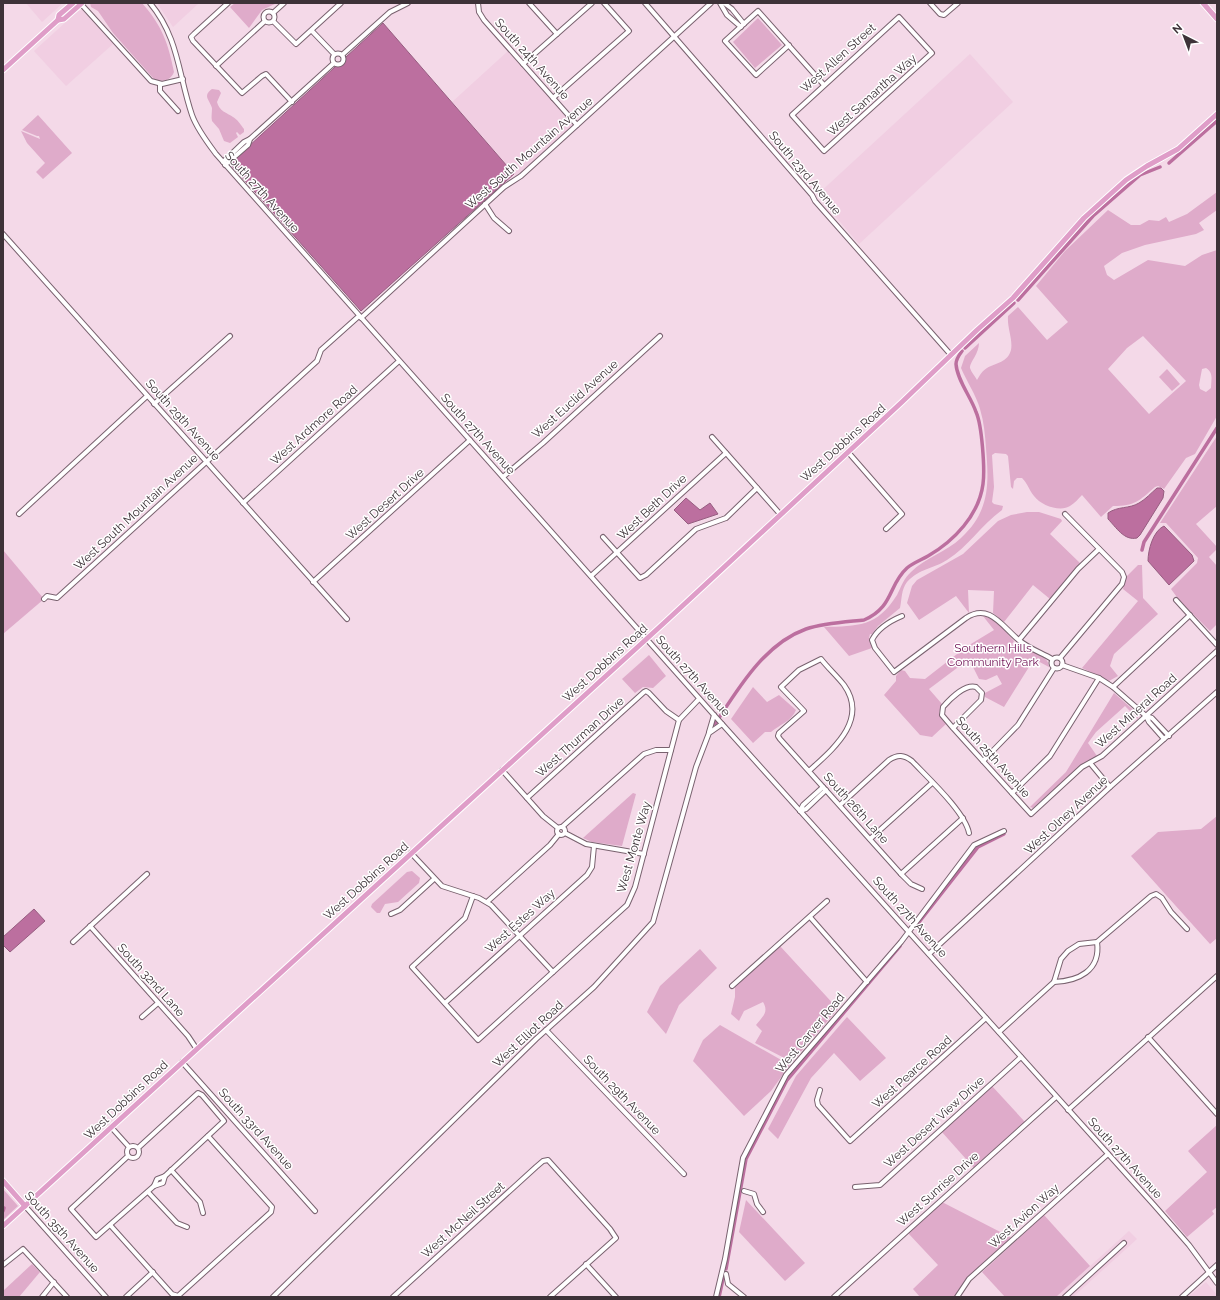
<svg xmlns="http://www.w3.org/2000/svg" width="1220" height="1300" font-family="Raleway,sans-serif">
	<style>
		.built { fill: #f1cee2 }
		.green { fill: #dfabca; fill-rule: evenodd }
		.water { fill: #bc6f9f; stroke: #965d80 }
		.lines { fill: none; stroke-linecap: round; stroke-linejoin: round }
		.canal { stroke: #bc6f9f; stroke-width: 3.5 }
		.minor-casing { stroke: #79626f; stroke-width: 6 }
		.major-casing { stroke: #fff; stroke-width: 7 }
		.minor { stroke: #fff; stroke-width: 4 }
		.major { stroke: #df9dc8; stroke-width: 5 }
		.labels { text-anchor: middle; stroke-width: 3; stroke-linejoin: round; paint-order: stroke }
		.street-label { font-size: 12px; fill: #3d3238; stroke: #fff }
		.park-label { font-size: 12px; fill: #701255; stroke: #fff }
	</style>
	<rect width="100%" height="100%" fill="#f4d9e8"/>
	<g class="built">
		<path d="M26,3h37l-21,19z"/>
		<path d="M157,3h42l-26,24z"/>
		<path d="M82,10l31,34 -47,42 -32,-35 44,-40z"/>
		<path d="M508,51l66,74 -57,52 -65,-75z"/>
		<path d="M970,54l43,48 -154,142 -42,-49z"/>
		<path d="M1129,1231l8,8 -64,58h-17z"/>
		<path d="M1206,1282l11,13v2h-29z"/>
	</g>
	<g class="green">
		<path d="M90,3h52c20,23 26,39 32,69 -3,8 -11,11 -20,7l-41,-46 -15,-22 -7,-4z"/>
		<path d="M235,3h42l-15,7 -13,18 -19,-21z"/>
		<path d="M758,18l24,27 -27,23 -22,-26z"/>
		<path d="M212,89l7,1 2,3 -4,9c2,9 10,11 16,15 4,2 8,8 11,12v3l-4,3 -3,-3 -1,1 2,4 -8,6 -6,-2 -5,-12 -7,-8c-1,-4 0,-8 0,-13 -2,-8 -10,-12 0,-19z"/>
		<path d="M38,115l34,38 -29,26 -7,-7 9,-9 -18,-20 -6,-12 19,8 -1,-3h-2l-15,-6z"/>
		<path d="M1217,192v18l-18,13 5,7 -8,4 -51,11 -23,8 -18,13 3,9 7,5 34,-20 37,6 17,-11 15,-5v166l-22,38 -9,4 -22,31 -6,-3 -3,1c-16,14 -20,19 -42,19l-12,11 -19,-22c-4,4 -7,8 -12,11 -9,6 -29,0 -36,-10 -5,-6 -6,-12 -12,-18h-5l-3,3 -1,8 -2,-2 -3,-31 -2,-2 -11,-1 -3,2 2,32 -2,15 2,2 9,2 -1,4c-21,15 -33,36 -55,50 -14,9 -27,8 -40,22 -6,8 -5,17 -7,26l-22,18 -6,8h-2l-1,4h2l1,10 -23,8 -25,-29c34,-1 53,0 73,-32 4,-8 7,-17 14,-23 14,-14 35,-20 50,-34 29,-27 28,-54 25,-90 -1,-13 -2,-26 -6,-39 -4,-14 -13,-27 -19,-41l4,-12 14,-13c0,11 -10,20 -9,25 1,4 5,8 7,12 3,-5 5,-9 10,-12 9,-5 21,-6 24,-18 2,-11 -4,-22 -3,-34l10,-9 29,33 21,-18 -32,-36 29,-35 43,-41 23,15h9l9,-5 10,1 7,-4 3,5 18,-8zM1143,336l43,45 -37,33 -41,-45 19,-21zM1206,368c8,5 5,12 5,20l-5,4 -6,-3 -1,-4 3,-16z"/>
		<path d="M1167,369l13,15 -8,7 -13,-14z"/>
		<path d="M1217,436v70l-21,18 21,23v2l-8,8 8,9v58l-7,7 -31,-31 -8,-11 26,-26 1,-5 -32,-35h-6z"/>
		<path d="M1027,512h12l22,7 1,2 -12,13 30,29 -30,36 -17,-14 -29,37 -11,-9 1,-22 -26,-1 1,23 -13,-17 -37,24 -12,-17 5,-17 5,-6 46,-26 35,-33 13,-6z"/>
		<path d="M3,550l41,49 -41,35z"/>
		<path d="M1138,565h4l1,33 15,16 -44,40 -4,12 8,10 -9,5 -27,-13 56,-67 -15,-12 3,-12z"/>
		<path d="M983,616l12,4 19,21 -2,3 4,3 3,-3 4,3 -1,3 5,3 2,-3c8,4 20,7 20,17l-15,-8 -30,48 -19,-10v-4l17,-9 -5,-9 -11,5 -7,-1 -7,-14 -15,3 -28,21 13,15 -3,9 7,11 -14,13 -12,-2 -36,-40 12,-14v-5l5,-6 4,1 5,7 15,1 41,-32 28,-17z"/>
		<path d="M649,655l17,21 -13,12 -10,-1 -8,6 -13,-14z"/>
		<path d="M753,687l14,15 12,-7 17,15c-4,11 -17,15 -25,22h-6l-12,11 -22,-24z"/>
		<path d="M1114,693l24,21v5l-13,-13 -29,26 -8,11 9,13 -16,9 -48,43 -3,-1 36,-35z"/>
		<path d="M633,793l3,1 -14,52 -30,-4 -9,-4z"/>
		<path d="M1217,816v122l-7,6 -79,-88 27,-24 43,-3z"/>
		<path d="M412,871l8,7 -1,5 -21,19 -13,2 -5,9h-3l-6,-6 1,-3 35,-32z"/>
		<path d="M780,946l58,63 -46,53 -37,-19 7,-12 -6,-6c7,-9 13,-13 7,-23l-19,9 -5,10 -8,-7 4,-17v-12z"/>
		<path d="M700,949l17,19 -38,37 -13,29 -19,-22 13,-26z"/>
		<path d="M847,1017l39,41 -26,23 -26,-28 -23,25 -33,61 -10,-10 28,-53z"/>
		<path d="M720,1025l70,40 -19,26 -27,25 -51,-55 10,-21z"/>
		<path d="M992,1086l33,36 -51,46 -33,-37z"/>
		<path d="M1217,1125v82l-5,4 2,3 -27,23 -22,-26 42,-39 -19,-21z"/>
		<path d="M3,1189l15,17 -15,14z"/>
		<path d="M746,1200l59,63 -20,18 -46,-49z"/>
		<path d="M942,1202l70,36 -44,40 -13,19h-35l-7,-8 25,-24 -30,-32z"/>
		<path d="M1044,1215l46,51 -34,31h-51l-23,-25z"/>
		<path d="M32,1264l8,8 -21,25h-16v-6z"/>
	</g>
	<g class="water">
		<path d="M383,23l131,151 -153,137 -130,-146 5,-7z"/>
		<path d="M1157,488h4l3,3 -1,7 -23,37 -3,3c-13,3 -21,-11 -29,-19v-6c10,-7 21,-4 31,-10 7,-4 12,-10 18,-15z"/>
		<path d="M686,498l14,12 10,-7 8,11 -30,10 -14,-14z"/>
		<path d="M1164,526l28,29 2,6 -25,24 -21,-24c0,-11 5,-30 16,-35z"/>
		<path d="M34,909l11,12 -35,31 -7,-7v-8z"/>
	</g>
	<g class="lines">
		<g class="canal">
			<path d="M1169,163l48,-42"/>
			<path d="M1018,300l75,-84 47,-41 20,-8"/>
			<path d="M965,348l49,-45"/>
			<path d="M1142,550l2,-8 73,-114"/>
			<path d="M715,724c23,-35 49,-80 91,-95 18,-6 39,-7 58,-9 30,-13 24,-35 43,-52 6,-5 14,-8 21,-12 26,-15 51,-41 55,-72 2,-15 -1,-59 -7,-72 -5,-15 -19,-32 -20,-48 0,-5 3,-9 6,-13"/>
			<path d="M916,926l62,-79 26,-13"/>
			<path d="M3,1211l1,-3"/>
			<path d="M726,1269l20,-110 41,-79 113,-134"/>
			<path d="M719,1297l4,-18"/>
		</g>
		<defs>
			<g id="minor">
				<path d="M150,3c29,35 28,71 42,112 5,14 15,27 24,39l498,561 440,490 35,40 28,38"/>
				<path d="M228,3l-34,31 -3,3 2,4 49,52 20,-17 4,-2 26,28"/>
				<path d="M478,3l1,9 5,8 93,105"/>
				<path d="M529,3l28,31"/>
				<path d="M645,3l167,192 3,6 136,154"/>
				<path d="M720,3l7,12 14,12"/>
				<path d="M724,3l8,6 12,15"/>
				<path d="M930,3l10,11 4,1 14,-12"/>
				<path d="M81,4l70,77 11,3 21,-5"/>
				<circle cx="269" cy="17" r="5.5"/>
				<path d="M273,13l11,-10"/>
				<path d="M899,17l33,36 -108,98 -32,-36z"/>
				<path d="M273,21l23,23 45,-41"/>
				<path d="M312,31l22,23"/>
				<path d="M789,45l-33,30 -31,-34 33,-30 66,74"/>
				<circle cx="338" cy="59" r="5.5"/>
				<path d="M342,55l48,-43 18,-9"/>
				<path d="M523,64l69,-61"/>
				<path d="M216,66l49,-45"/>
				<path d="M160,84v7l18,20"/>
				<path d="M553,98l76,-67 -25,-28"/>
				<path d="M223,162l21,-20 6,-3"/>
				<path d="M225,165l23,-20 2,-6 84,-76"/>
				<path d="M485,204l9,14 15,13"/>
				<path d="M3,234l344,385"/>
				<path d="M361,318l143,-131 17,-11 190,-173"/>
				<path d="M154,404l76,-68"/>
				<path d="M712,437l68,77"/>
				<path d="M848,452l54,62 -16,15"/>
				<path d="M503,477l40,-34 117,-107"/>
				<path d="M243,503l156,-142"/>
				<path d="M19,514l128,-118"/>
				<path d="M603,537l37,41 6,-3 50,-46 30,-11 31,-30"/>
				<path d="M591,576l135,-123"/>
				<path d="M313,582l157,-142"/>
				<path d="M44,599l3,-3 10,2 260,-237 4,-11 38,-34"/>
				<path d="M1176,600l41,45"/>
				<path d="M902,616c-12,5 -24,12 -30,24l3,8 19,24 72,-54c24,-16 37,10 54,23 10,8 22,12 32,18"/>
				<path d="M1019,640l59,-71 21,-20"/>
				<circle cx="1057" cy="663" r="5.5"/>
				<path d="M1060,658l62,-74 2,-7 -2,-5 -57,-58"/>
				<path d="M1062,665l37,13 14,9 33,29 6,2 17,18"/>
				<path d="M1113,687l77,-72"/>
				<path d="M1146,716l3,6 15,17"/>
				<path d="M953,728l28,-28 1,-7 -6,-6c-11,-3 -26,12 -33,20l-1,8 11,13 78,86 51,-47 20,-11 115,-105"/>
				<path d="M709,732l5,-17"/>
				<path d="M983,761l35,-36 36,-57"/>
				<path d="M1090,763l20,24"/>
				<path d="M502,770l41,46 15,12"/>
				<path d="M809,771c24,-22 60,-51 35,-86 -7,-9 -16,-17 -23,-26l-22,11 -18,17 23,24 -25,22 -1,3 2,3 121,135 10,10 11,5"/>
				<path d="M1012,793l38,-37 49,-78"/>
				<path d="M527,798l117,-106 2,-1 3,2 17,18 13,9"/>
				<path d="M840,805l49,-45c9,-6 15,-5 23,1 16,17 53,51 57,72"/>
				<path d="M800,811l6,-2 20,-19"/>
				<path d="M800,811l3,-6 20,-18"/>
				<circle cx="561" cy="831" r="4"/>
				<path d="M562,827l82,-73 12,-4h15"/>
				<path d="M565,833l21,11 58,10"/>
				<path d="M870,839l62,-56"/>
				<path d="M411,853l31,33 37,12 12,7 62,67"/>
				<path d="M901,874l62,-56"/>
				<path d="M473,896l-8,22 -53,49 66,73 149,-135 8,-18 44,-167 20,-21"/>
				<path d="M487,902l63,-57 9,-11"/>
				<path d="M391,914l9,-4 34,-31"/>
				<path d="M810,917l57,65"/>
				<path d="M90,926l98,110 8,12"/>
				<path d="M73,942l74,-68"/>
				<path d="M929,954l181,-167 107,-95"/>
				<path d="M1054,982c24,-1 47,-11 43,-40"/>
				<path d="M732,986l95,-85"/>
				<path d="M445,1003l142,-128 5,-8 2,-21"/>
				<path d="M142,1017l16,-14"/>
				<path d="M546,1030l138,144"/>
				<path d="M999,1032l55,-50 7,-23 7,-8 11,-7 18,-2 54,-46 5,-2 6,4 9,14 16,17"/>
				<path d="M1148,1037l69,77"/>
				<path d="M182,1062l133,149"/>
				<path d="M820,1090l-3,10 1,5 32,36 136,-123"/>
				<path d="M1068,1110l149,-134"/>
				<path d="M111,1127l18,20"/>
				<circle cx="133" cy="1152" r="6"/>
				<path d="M128,1156l-57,53 25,28 58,-51 3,-7 8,-3 59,-55 -22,-26 -4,-2 -60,55"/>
				<path d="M171,1170l29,32 3,11"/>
				<path d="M154,1186l9,-3 2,-7"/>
				<path d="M855,1187l25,-2 141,-128"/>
				<path d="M744,1191l10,3 3,10 6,8"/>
				<path d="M148,1192l29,31 10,4"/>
				<path d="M25,1206l81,91"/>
				<path d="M111,1226l61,68 6,2 93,-84 1,-5 -64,-71"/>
				<path d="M586,1264l30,33"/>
				<path d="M3,1265l20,-16 44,48"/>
				<path d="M726,1274l2,10 16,13"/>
				<path d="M42,1297l12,-15"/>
				<path d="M126,1297l27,-25"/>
				<path d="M273,1297l263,-258 58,-52 59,-65 43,-155 13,-34 13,-9"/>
				<path d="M393,1297l143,-130 7,-6 5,-1 62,69 6,9 -66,59"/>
				<path d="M716,1297l9,-38 18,-101 43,-83 115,-133 73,-97 30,-14"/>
				<path d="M834,1297l222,-200"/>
				<path d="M957,1297l12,-18 139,-125"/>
				<path d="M1065,1297l59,-54"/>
				<path d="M1182,1297l35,-32"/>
			</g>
			<g id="major">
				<path d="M1203,3l14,16"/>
				<path d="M58,20l6,-1 18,-16"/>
				<path d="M3,70l55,-50 1,-5 14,-12"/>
				<path d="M3,1181l22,25"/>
				<path d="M3,1226l661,-603 238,-221 75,-72 36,-32 71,-80 42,-38 21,-14 31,-17 39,-35"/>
			</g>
		</defs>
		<use href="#minor" class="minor-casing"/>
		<use href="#major" class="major-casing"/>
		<use href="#minor" class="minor"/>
		<use href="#major" class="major"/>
	</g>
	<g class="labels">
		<g class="street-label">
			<text transform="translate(838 58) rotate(-42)" y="4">West Allen Street</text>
			<text transform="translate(532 59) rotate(48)" y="4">South 24th Avenue</text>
			<text transform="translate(872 95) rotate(-42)" y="4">West Samantha Way</text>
			<text transform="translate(529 153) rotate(-41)" y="4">West South Mountain Avenue</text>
			<text transform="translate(805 173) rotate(50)" y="4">South 23rd Avenue</text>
			<text transform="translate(262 192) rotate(48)" y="4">South 27th Avenue</text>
			<text transform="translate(575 399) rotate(-42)" y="4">West Euclid Avenue</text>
			<text transform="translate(183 420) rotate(48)" y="4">South 29th Avenue</text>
			<text transform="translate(314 425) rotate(-42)" y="4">West Ardmore Road</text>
			<text transform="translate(478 434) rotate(48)" y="4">South 27th Avenue</text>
			<text transform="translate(843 443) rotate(-42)" y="4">West Dobbins Road</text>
			<text transform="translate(385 504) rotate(-42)" y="4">West Desert Drive</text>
			<text transform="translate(652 507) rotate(-43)" y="4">West Beth Drive</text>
			<text transform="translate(136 512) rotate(-43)" y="4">West South Mountain Avenue</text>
			<text transform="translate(605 663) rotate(-42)" y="4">West Dobbins Road</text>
			<text transform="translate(693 676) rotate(48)" y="4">South 27th Avenue</text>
			<text transform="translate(1136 711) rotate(-42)" y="4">West Mineral Road</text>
			<text transform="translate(580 737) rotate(-42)" y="4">West Thurman Drive</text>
			<text transform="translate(993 757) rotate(48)" y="4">South 25th Avenue</text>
			<text transform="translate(856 808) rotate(48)" y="4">South 26th Lane</text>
			<text transform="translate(1066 815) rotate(-43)" y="4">West Olney Avenue</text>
			<text transform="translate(634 847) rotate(-74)" y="4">West Monte Way</text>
			<text transform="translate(366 881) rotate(-42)" y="4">West Dobbins Road</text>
			<text transform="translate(910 917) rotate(48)" y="4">South 27th Avenue</text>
			<text transform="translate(520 921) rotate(-42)" y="4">West Estes Way</text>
			<text transform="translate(151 980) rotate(48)" y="4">South 32nd Lane</text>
			<text transform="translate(810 1033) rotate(-50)" y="4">West Carver Road</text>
			<text transform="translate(528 1034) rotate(-43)" y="4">West Elliot Road</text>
			<text transform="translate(912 1072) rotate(-42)" y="4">West Pearce Road</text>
			<text transform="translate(622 1095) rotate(46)" y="4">South 29th Avenue</text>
			<text transform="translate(126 1100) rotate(-43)" y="4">West Dobbins Road</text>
			<text transform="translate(934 1122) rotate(-42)" y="4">West Desert View Drive</text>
			<text transform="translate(256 1129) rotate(48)" y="4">South 33rd Avenue</text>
			<text transform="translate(1125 1158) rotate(48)" y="4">South 27th Avenue</text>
			<text transform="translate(938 1189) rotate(-42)" y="4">West Sunrise Drive</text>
			<text transform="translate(1024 1216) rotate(-42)" y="4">West Avion Way</text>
			<text transform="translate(463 1220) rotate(-42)" y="4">West McNeil Street</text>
			<text transform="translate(62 1232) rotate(48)" y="4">South 35th Avenue</text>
		</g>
		<g class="park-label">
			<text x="993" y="652">Southern Hills<tspan x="993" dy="14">Community Park</tspan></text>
		</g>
	</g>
	<rect width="1220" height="1300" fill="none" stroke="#3d3238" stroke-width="8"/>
	<g transform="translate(1184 36) rotate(318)" stroke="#ffffff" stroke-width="3" paint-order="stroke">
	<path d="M0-3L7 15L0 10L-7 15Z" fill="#3d3238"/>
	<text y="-6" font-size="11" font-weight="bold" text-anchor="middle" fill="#3d3238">N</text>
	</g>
</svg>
